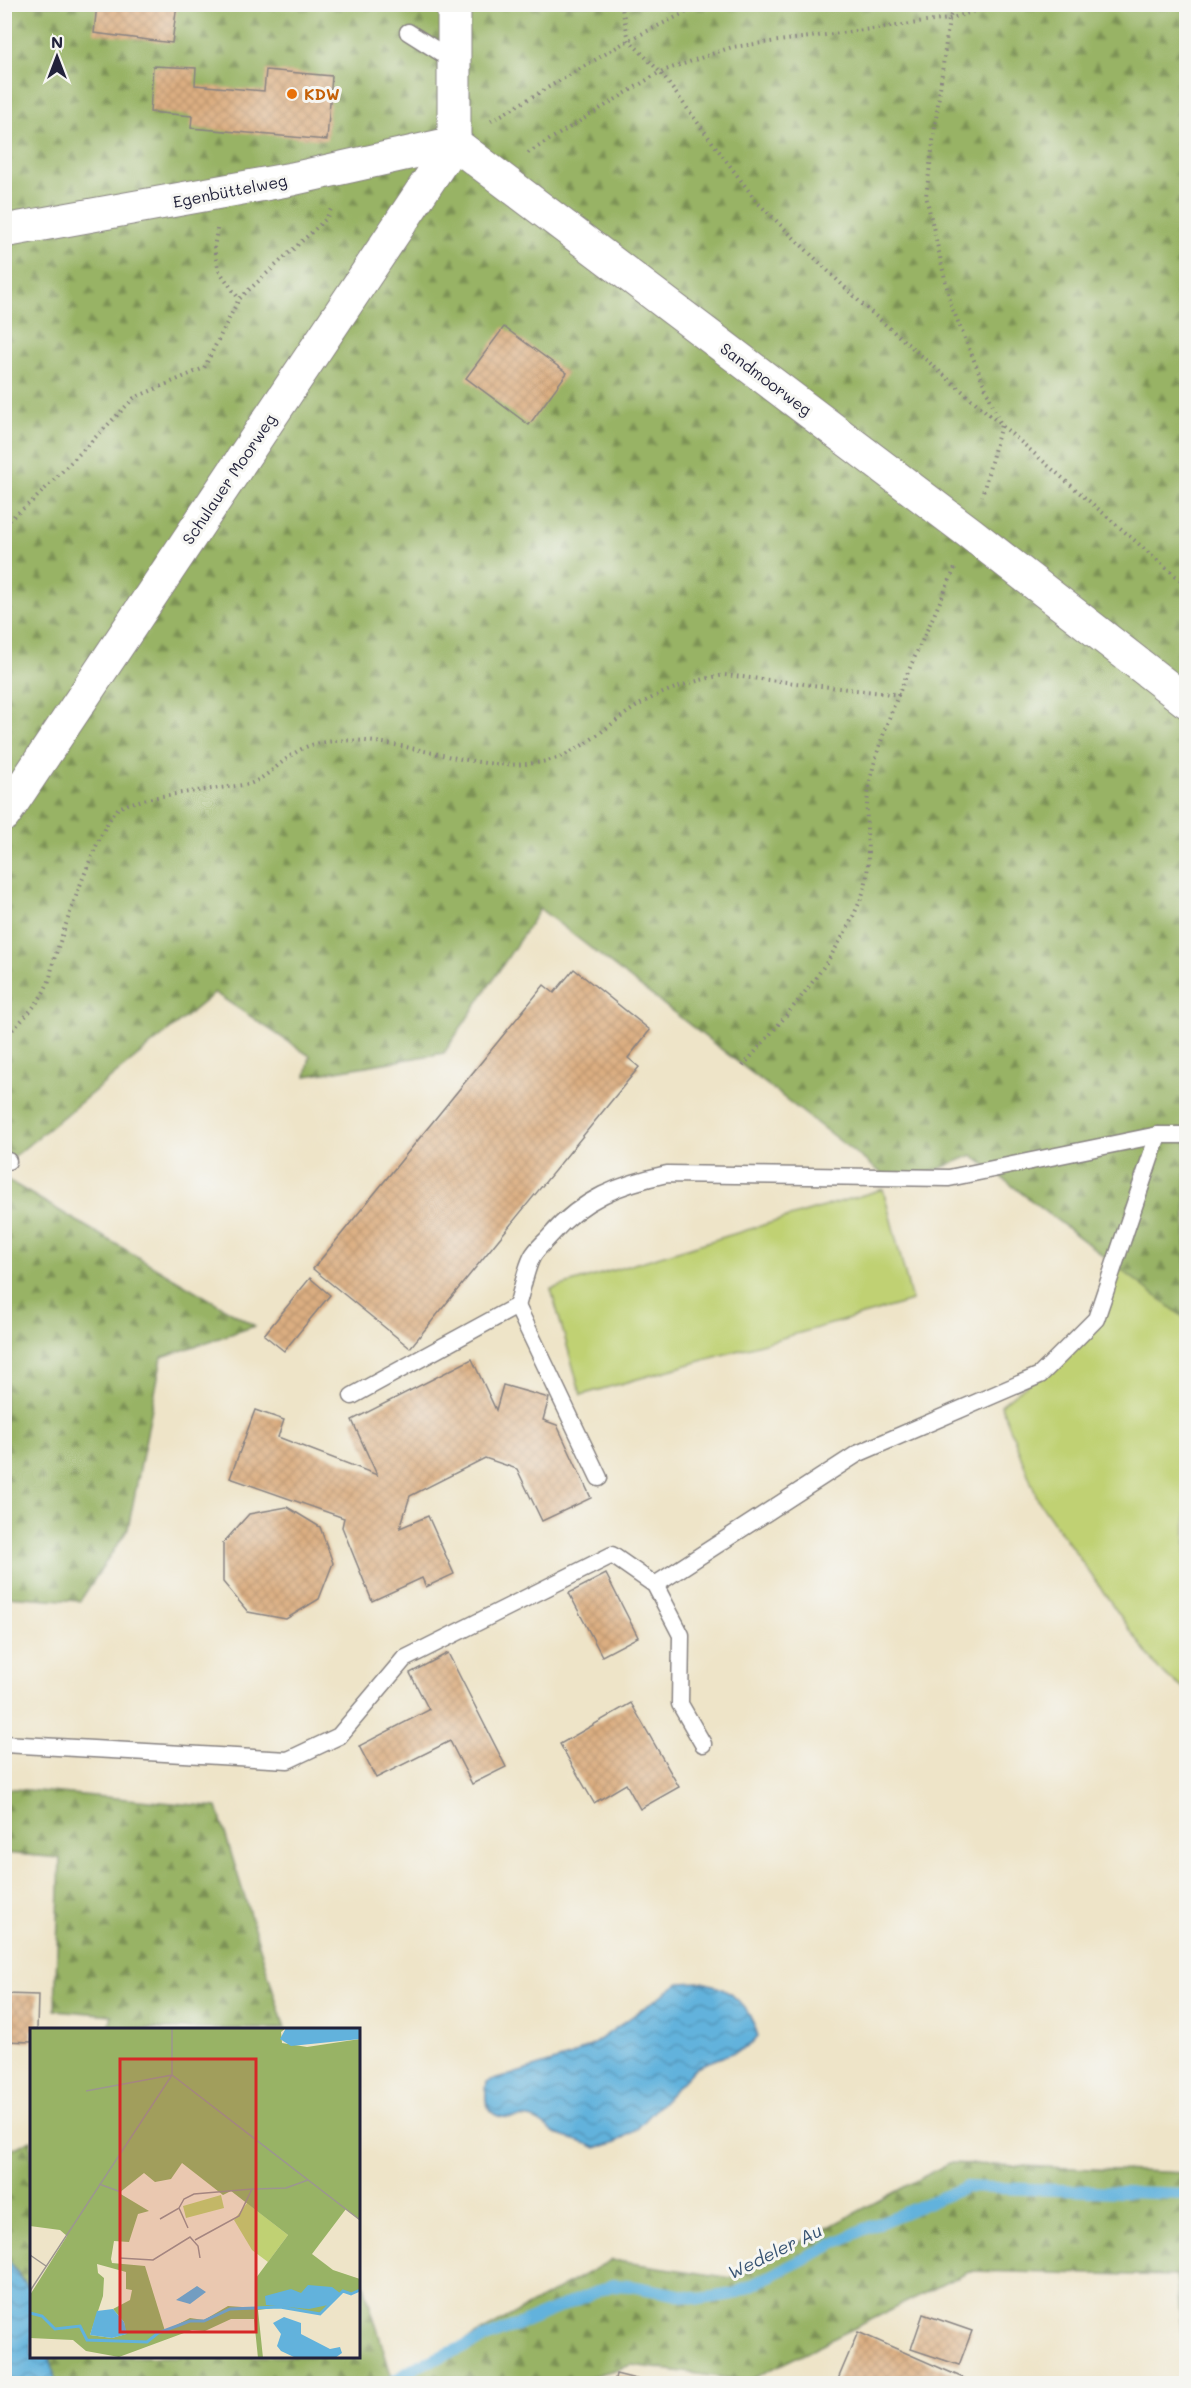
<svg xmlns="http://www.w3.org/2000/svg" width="1191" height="2388" font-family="Mali,sans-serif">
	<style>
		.grass { fill: #c0d173; stroke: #717a57; stroke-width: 1.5 }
		.forest { fill: url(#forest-firs); stroke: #5d6a50; stroke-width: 1.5 }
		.water { fill: url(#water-waves); stroke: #426a8c; stroke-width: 1.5 }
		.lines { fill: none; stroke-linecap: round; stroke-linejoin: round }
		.stream { stroke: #62b2dc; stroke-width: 12 }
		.building { fill: url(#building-cross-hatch) }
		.lane-casing { stroke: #888382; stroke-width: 19 }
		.street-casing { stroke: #888382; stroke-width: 35 }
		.path { stroke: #888382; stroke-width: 4; stroke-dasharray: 1.5 4.5; stroke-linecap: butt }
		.lane { stroke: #fff; stroke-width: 16 }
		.street { stroke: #fff; stroke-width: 33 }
		.food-dot { fill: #e8710a; stroke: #f6f6f2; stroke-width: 2 }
		.labels { text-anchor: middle; stroke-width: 6; stroke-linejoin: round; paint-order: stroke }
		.food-label { font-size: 16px; font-weight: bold; fill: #c56008; stroke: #f6f6f2; text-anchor: start }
		.street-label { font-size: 16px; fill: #22223b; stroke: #f6f6f2 }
		.water-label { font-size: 18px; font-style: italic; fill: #385473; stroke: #f6f6f2 }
		.inset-river { fill: none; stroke: #62b2dc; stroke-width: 3 }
		.inset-road { fill: none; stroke: #9c9690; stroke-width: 1.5 }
		.view { fill: #d62828; fill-opacity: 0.15; stroke: #d62828; stroke-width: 3 }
		.inset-edge { fill: none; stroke: #22223b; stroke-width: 3 }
	</style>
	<defs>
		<pattern id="forest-firs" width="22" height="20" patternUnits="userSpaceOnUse" patternTransform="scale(1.5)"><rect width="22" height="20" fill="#98b365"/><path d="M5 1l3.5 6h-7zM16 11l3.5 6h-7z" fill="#7c9154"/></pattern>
		<pattern id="water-waves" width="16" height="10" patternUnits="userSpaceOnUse" patternTransform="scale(1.5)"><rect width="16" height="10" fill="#62b2dc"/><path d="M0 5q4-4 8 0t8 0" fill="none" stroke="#5090b4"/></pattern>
		<pattern id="building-cross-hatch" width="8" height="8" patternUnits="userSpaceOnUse" patternTransform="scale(1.5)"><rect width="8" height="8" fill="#dbae81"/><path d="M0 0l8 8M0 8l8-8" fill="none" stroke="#bc9570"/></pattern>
	</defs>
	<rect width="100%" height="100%" fill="#f6f6f2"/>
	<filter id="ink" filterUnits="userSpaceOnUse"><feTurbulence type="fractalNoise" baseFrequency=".0167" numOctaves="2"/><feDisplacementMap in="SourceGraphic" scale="12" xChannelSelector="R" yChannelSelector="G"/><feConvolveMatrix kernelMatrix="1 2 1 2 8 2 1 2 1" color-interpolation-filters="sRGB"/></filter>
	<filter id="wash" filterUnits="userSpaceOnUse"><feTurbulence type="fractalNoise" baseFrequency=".008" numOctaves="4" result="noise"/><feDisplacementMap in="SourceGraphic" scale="24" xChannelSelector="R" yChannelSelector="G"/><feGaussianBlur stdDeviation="1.35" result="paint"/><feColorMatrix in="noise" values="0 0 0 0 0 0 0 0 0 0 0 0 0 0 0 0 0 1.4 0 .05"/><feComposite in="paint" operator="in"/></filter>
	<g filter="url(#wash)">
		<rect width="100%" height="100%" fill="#eee4c8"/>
		<g class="grass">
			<path d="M883,1189l29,112 -331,94 -30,-106z"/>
			<path d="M1115,1263l71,56v372l-28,-22 -120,-169 -37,-95 39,-31 56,-55z"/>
		</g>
		<g class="forest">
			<path d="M5,5h1181v1314l-214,-164 -74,31 -358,-277 -96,144 -138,23 4,-20 -95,-63 -210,171z"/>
			<path d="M4,1178l251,148 -93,31 -34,172 -48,72 -75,-5z"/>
			<path d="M4,1788l213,19 68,222h-176l3,-14 -57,-5 5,-152 -55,-5z"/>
			<path d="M31,2140v151l-26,-35v-103z"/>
			<path d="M949,2163l237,10v204l-10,-101 -207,-5 -221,110 -116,-16 -67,19h-509l-6,-27 308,-1 1,-87 34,112 218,-121 122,18z"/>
		</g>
		<g class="water">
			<path d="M702,1982c29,6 48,25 56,54l-10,11 -52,20 -60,63 -19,12 -21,6c-13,-7 -29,-9 -39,-14 -11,-5 -15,-14 -28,-16 -12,-2 -31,4 -40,-9 -5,-8 -3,-18 -2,-27l82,-25 23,-12 87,-62z"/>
			<path d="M5,2256l26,35 1,65 18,1 6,26h-51z"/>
		</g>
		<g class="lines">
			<path class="stream" d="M389,2384l29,-18 195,-81 18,1 69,13 34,-5 126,-63 106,-44 220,7"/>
		</g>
		<g id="blocks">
			<g class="building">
				<path d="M97,4h80l-5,39 -78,-10z"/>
				<path d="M153,66l43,2 -1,17 69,6 2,-21 66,6 -5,64 -136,-12 1,-12 -42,-4z"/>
				<path d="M504,327l63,46 -38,52 -63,-47z"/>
				<path d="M574,969l76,61 -22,28 11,9 -229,281 -97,-79 231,-284 10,8z"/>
				<path d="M310,1278l20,17 -46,56 -20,-16z"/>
				<path d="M472,1359l24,51 7,-25 46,13 -6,22 14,5 34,73 -49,23 -25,-52 -32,-11 -75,38 -10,32 28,-12 26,58 -28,13 -4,-9 -50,23 -30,-74 2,-9 -114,-40 25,-68 29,10 -6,17 99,38 -25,-55z"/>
				<path d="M287,1507l33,20 13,36 -14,36 -33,20 -38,-7 -25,-30v-39l26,-29z"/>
				<path d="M606,1574l32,63 -36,19 -33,-63z"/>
				<path d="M448,1653l58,114 -34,17 -22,-43 -74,37 -17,-32 70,-36 -19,-37z"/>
				<path d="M631,1703l48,84 -39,22 -14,-25 -32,19 -34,-59z"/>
				<path d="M4,1994l34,1 -1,35h-5v12l-28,-1z"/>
				<path d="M923,2314l49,17 -13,34 -48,-16z"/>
				<path d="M858,2332l119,52h-141z"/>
				<path d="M616,2374l36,9v1h-38z"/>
			</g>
		</g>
	</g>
	<g filter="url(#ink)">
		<use href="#blocks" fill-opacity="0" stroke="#888382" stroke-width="1.5"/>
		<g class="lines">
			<defs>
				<g id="lane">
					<path d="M408,32l46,29"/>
					<path d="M4,1160l4,1"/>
					<path d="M517,1306c5,-15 8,-35 15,-49 4,-8 13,-15 18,-21 32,-37 70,-52 117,-62l282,4 209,-43"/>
					<path d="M352,1396l165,-90 82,172"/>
					<path d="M655,1585l202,-131 183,-79 56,-56 62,-184h28"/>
					<path d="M4,1744l284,16 51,-24 65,-77 208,-104 43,30 26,50 -1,69 23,40"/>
				</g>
				<g id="street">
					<path d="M454,143l516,390 216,168"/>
					<path d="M454,143v-139"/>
					<path d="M4,231l288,-52 162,-36"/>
					<path d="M4,815l450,-672"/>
				</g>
			</defs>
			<use href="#lane" class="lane-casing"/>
			<use href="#street" class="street-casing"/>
			<g class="path">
				<path d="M621,4l8,36 31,32 97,130 107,104 322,279"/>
				<path d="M956,4l-7,15 -23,177 25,109 50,120 -19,71"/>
				<path d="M491,121l138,-81 74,-36"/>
				<path d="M528,153l132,-81 72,-25 217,-28 49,-15"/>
				<path d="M217,229l-3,19 4,21 21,30"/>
				<path d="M4,524l31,-25 99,-101 70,-30 35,-69 87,-80 6,-12"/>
				<path d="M4,1038c16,-16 34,-32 43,-53 4,-7 4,-15 6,-22 8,-26 48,-144 66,-155 23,-13 101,-19 131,-24 24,-10 39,-34 65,-40 82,-18 158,38 239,15 29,-9 53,-33 77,-49 27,-18 62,-30 94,-35l175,20"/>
				<path d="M743,1066c45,-53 93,-104 119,-170 11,-29 3,-61 5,-91 1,-14 4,-31 8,-44 19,-67 53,-130 80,-193"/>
			</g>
			<use href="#lane" class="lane"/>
			<use href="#street" class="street"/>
		</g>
	</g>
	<circle class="food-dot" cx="292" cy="94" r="6"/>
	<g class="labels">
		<g class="food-label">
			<text x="304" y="100">KDW</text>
		</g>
		<g class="street-label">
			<text transform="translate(230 191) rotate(-11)" y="6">Egenbüttelweg</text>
			<text transform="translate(766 379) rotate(37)" y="6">Sandmoorweg</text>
			<text transform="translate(229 479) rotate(-56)" y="6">Schulauer Moorweg</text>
		</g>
		<g class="water-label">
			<text transform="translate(775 2252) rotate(-26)" y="6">Wedeler Au</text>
		</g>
	</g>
	<g transform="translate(30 2028)">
		<rect width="330" height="330" fill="#eee4c8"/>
		<path d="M191,167l3,13 -38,10 -3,-12zM217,175l41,32 -20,27 -16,-12 -18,-30z" fill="#c0d173"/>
		<path d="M0,0h256l-5,4 1,11 25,4 53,-8v181l-14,-11 -34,45 21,16 27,9v11l-9,4 -8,-3 -23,23 -40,-7 -22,3 5,48h-5l-4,-39h-23l-26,12 -13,-1 -73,27 -33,-6 -13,-11 -43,-2v-43l37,-59 -7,-6 -30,-4zM152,135l41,32 8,-4 57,44 -32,43v30l-28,-2 -24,14 -14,-2 -25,13 -20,-65 -33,-3 -1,-4 3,-18 15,1 9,-28 11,-3 -30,-18 25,-20 11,9 16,-3zM67,236l29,8v17l6,1 -2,10 -17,9 11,13 2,12 -14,4 -22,-3 13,-39 1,-18 -6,-5z" fill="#98b365" fill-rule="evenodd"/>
		<path d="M256,0h74v11l-69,7 -11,-7zM278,257l24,2 8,6 -12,12 -19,4 -43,-4 -1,-9 26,-7 10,4zM167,258l9,6 -16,12 -14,-4zM83,281l11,13 3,12 -15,4 -22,-3 7,-24zM254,289l17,6v11l29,15 10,-2 2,6 -7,5h-39l-15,-7 -4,-5 4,-12 -8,-11z" fill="#62b2dc"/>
		<path class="inset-river" d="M0,285l12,3 13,13 25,-3 7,14 60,2 11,-9 32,-12h14l26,-12 50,-2 40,7 23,-23 8,3 9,-4"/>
		<path class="inset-road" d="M142,47l188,145M142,47v-47M56,63l86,-16M69,156l22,8M149,180l5,-9 10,-5 58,-5M130,191l19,-11 9,20M165,212l44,-24 13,-27 34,-1 22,-8M0,227l16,11M89,230l34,2 37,-23 8,9 2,12M0,263l142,-216"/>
		<path class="view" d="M90,31h136v273h-136z"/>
		<rect width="330" height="330" class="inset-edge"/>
	</g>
	<rect width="1191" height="2388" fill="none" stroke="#f6f6f2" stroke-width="24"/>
	<g transform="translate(57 57)" stroke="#f6f6f2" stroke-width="4.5" paint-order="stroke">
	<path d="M0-4.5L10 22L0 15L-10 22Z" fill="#22223b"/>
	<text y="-9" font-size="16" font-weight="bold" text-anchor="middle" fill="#22223b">N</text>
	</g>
</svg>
